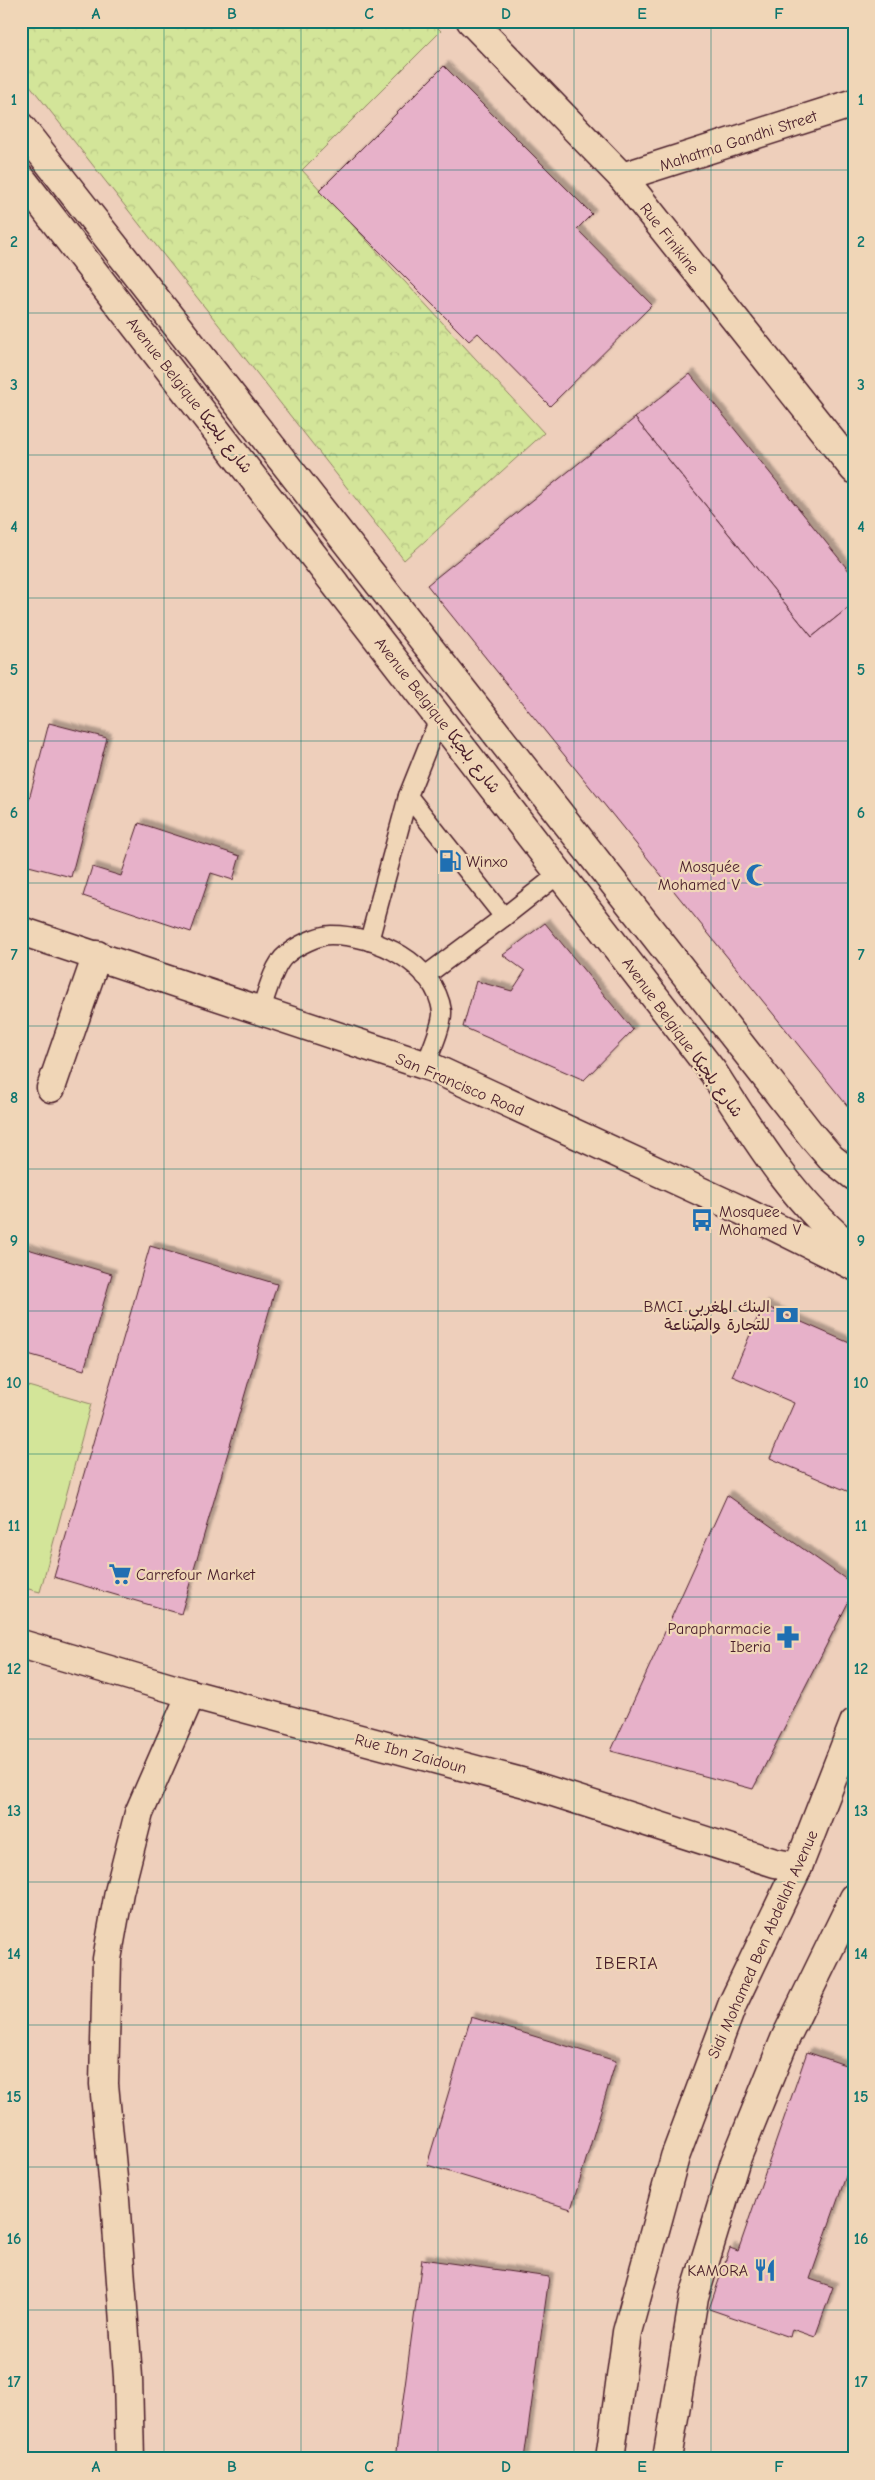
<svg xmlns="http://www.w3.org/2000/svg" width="875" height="2480" font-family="'Comic Neue','Playpen Sans Arabic',sans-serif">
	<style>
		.forest { fill: url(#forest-crowns); stroke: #8e8262 }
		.pitch { fill: #d3e599; stroke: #8e8262 }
		.building { fill: #e7b1c9; stroke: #4a1f2b; filter: url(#shadow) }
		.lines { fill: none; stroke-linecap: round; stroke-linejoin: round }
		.service-casing { stroke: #4a1f2b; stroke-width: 21 }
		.minor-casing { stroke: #4a1f2b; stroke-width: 31 }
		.secondary-casing { stroke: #4a1f2b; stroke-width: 31 }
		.service { stroke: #f0d6b7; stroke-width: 18 }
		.minor { stroke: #f0d6b7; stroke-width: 28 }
		.secondary { stroke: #f0d6b7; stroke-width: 28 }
		.grid { fill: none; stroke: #0f766e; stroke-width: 1; stroke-opacity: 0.55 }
		.labels { text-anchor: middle; stroke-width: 4.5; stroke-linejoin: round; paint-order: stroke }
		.street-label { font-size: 16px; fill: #4a1f2b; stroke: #f0d6b7 }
		.poi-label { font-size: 16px; fill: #4a1f2b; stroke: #f0d6b7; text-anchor: end }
		.neighbourhood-label { font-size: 18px; letter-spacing: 1px; fill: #4a1f2b; stroke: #f0d6b7 }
		.neatline { fill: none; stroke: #0f766e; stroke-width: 2 }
		.grid-label { font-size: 16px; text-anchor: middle; font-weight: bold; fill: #0f766e }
	</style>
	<defs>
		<pattern id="forest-crowns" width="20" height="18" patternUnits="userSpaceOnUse" patternTransform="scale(1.25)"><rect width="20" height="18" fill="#d3e599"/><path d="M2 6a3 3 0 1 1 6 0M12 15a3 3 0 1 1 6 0" fill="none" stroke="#b7c484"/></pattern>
		<filter id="shadow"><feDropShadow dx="4.5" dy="-4.5" stdDeviation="1" flood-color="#0004"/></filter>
	</defs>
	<rect width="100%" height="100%" fill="#eecfbb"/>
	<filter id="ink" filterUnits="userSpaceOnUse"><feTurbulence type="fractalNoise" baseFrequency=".02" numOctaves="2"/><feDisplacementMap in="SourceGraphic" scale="10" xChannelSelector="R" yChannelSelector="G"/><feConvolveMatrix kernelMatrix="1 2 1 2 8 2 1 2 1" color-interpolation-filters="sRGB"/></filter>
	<g filter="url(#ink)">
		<path class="forest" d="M21,21h410l10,10 -139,139 242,263 -140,127 -383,-486z"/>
		<path class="pitch" d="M21,1384l70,20 -51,188 -19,-5z"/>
		<g class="building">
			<path d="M444,66l148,148 -15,15 75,76 -102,101 -72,-73 -9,8 -150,-150z"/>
			<path d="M690,374l164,203v26l-42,34 -177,-219z"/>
			<path d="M635,418l177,219 42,-34v511l-427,-529z"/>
			<path d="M49,723l58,15 -36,139 -50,-13v-34z"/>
			<path d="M139,823l101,33 -7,24 -22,-7 -20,59 -108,-36 9,-29 29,9z"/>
			<path d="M545,923l88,107 -49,50 -121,-53 13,-46 36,10 13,-20 -22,-16z"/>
			<path d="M150,1246l127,38 -96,330 -127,-37z"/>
			<path d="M21,1247l91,27 -28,96 -63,-18z"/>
			<path d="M763,1305l91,40v149l-84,-36 24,-55 -62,-27z"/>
			<path d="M727,1495l127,90v6l-101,198 -142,-38z"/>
			<path d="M471,2017l145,44 -45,148 -144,-44z"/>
			<path d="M807,2052l47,16v85l-44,126 23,8 -18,50 -23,-8 -2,8 -81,-28 21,-61 8,3z"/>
			<path d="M422,2259l127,18 -25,182h-129z"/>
		</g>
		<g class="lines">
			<defs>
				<g id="service">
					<path d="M440,716l-32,80 96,121 56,-44"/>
					<path d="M369,941l39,-145"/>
					<path d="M425,976l79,-59"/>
					<path d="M261,1010c5,-15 13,-46 25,-55 10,-9 32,-20 45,-20 45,0 104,28 111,76 1,14 -12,42 -17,55"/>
				</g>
				<g id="minor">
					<path d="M471,21l151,156 232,292"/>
					<path d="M622,177l232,-74"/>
					<path d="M21,931l412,137 308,142 113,56"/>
					<path d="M51,1088l46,-133"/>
					<path d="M21,1644l170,50 334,89 250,80 23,4"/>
					<path d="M130,2459l-2,-82 -13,-178 -11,-115 3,-125 12,-67 20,-79 52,-119"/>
				</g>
				<g id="secondary">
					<path d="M21,127l791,1009 19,22 23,18"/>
					<path d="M21,178l692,894c41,64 81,131 141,178"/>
					<path d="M610,2459l17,-127 48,-175 58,-154 65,-136 56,-144"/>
					<path d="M667,2459l27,-162 41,-135 50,-123 69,-141"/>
				</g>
			</defs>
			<use href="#service" class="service-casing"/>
			<use href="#minor" class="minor-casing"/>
			<use href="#secondary" class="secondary-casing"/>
			<use href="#service" class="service"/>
			<use href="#minor" class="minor"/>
			<use href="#secondary" class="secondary"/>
		</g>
	</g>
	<path class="grid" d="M164,21v2438M301,21v2438M438,21v2438M574,21v2438M711,21v2438M21,170h833M21,313h833M21,455h833M21,598h833M21,741h833M21,883h833M21,1026h833M21,1169h833M21,1311h833M21,1454h833M21,1597h833M21,1739h833M21,1882h833M21,2025h833M21,2167h833M21,2310h833"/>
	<defs>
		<symbol id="fuel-bare" viewBox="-9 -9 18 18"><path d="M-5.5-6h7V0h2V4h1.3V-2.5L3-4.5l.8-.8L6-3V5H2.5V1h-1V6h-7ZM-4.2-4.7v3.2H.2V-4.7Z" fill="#1f6fb2" stroke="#f0d6b7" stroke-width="2.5" paint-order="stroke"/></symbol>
		<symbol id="mosque-bare" viewBox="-9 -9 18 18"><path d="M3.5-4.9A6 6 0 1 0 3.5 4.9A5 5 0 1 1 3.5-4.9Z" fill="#1f6fb2" stroke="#f0d6b7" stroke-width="2.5" paint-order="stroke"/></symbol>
		<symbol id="bus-bare" viewBox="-9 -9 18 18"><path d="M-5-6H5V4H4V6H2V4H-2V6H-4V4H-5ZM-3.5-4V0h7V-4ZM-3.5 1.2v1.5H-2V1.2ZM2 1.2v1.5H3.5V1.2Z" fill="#1f6fb2" stroke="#f0d6b7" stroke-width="2.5" paint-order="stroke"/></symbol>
		<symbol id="bank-bare" viewBox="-9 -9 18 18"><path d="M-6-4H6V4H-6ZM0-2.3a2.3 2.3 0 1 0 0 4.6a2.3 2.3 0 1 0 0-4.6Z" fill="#1f6fb2" stroke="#f0d6b7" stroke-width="2.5" paint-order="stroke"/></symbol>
		<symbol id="supermarket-bare" viewBox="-9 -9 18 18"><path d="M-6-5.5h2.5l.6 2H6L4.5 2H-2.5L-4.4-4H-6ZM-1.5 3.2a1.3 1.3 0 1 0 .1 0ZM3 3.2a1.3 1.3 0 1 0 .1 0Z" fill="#1f6fb2" stroke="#f0d6b7" stroke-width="2.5" paint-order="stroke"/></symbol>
		<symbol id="pharmacy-bare" viewBox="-9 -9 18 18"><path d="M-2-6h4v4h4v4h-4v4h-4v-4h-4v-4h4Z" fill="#1f6fb2" stroke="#f0d6b7" stroke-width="2.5" paint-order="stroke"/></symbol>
		<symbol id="restaurant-bare" viewBox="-9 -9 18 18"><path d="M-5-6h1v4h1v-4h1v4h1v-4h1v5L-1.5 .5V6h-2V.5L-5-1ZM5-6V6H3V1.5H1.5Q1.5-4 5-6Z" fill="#1f6fb2" stroke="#f0d6b7" stroke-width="2.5" paint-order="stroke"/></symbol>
	</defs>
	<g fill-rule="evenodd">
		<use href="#fuel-bare" x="434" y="845" width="32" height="32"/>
		<use href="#mosque-bare" x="741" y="859" width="32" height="32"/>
		<use href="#bus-bare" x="686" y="1204" width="32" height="32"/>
		<use href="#bank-bare" x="771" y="1299" width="32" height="32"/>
		<use href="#supermarket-bare" x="104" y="1558" width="32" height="32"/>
		<use href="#pharmacy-bare" x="772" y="1621" width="32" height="32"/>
		<use href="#restaurant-bare" x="749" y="2254" width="32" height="32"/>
	</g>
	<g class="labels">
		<g class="street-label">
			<text transform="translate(738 140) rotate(-18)" y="6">Mahatma Gandhi Street</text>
			<text transform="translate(670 238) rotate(52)" y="6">Rue Finikine</text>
			<text transform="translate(190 395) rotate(52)" y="6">Avenue Belgique شارع بلجيكا</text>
			<text transform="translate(438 715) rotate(52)" y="6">Avenue Belgique شارع بلجيكا</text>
			<text transform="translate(683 1037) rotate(54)" y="6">Avenue Belgique شارع بلجيكا</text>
			<text transform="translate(460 1084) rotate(23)" y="6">San Francisco Road</text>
			<text transform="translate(411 1753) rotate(15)" y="6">Rue Ibn Zaidoun</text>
			<text transform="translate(762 1944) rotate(-66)" y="6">Sidi Mohamed Ben Abdellah Avenue</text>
		</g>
		<g class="poi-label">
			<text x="466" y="867" text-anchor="start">Winxo</text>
			<text x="740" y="872">Mosquée<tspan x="740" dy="18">Mohamed V</tspan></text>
			<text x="719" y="1217" text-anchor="start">Mosquee<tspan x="719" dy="18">Mohamed V</tspan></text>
			<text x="770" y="1312">BMCI البنك المغربي<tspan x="770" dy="18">للتجارة والصناعة</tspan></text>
			<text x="136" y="1580" text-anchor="start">Carrefour Market</text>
			<text x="771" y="1634">Parapharmacie<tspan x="771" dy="18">Iberia</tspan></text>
			<text x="748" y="2276">KAMORA</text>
		</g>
		<g class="neighbourhood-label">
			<text x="627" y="1969">IBERIA</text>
		</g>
	</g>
	<rect width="875" height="2480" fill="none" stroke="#f0d6b7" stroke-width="55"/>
	<rect x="28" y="28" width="820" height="2424" class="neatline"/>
	<g class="grid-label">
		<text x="96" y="19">A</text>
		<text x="232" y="19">B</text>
		<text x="369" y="19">C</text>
		<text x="506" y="19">D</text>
		<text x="642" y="19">E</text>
		<text x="779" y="19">F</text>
		<text x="14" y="105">1</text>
		<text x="861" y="105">1</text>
		<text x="14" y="247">2</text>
		<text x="861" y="247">2</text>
		<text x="14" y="390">3</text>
		<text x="861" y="390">3</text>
		<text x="14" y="532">4</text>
		<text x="861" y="532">4</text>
		<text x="14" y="675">5</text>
		<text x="861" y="675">5</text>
		<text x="14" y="818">6</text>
		<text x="861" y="818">6</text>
		<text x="14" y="960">7</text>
		<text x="861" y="960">7</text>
		<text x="14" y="1103">8</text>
		<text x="861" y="1103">8</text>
		<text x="14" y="1246">9</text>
		<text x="861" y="1246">9</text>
		<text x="14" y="1388">10</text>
		<text x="861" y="1388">10</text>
		<text x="14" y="1531">11</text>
		<text x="861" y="1531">11</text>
		<text x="14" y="1674">12</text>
		<text x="861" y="1674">12</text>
		<text x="14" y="1816">13</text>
		<text x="861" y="1816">13</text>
		<text x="14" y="1959">14</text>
		<text x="861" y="1959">14</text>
		<text x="14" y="2102">15</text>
		<text x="861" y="2102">15</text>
		<text x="14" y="2244">16</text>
		<text x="861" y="2244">16</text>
		<text x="14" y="2387">17</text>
		<text x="861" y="2387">17</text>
		<text x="96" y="2472">A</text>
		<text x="232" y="2472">B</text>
		<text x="369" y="2472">C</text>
		<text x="506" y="2472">D</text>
		<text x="642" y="2472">E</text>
		<text x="779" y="2472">F</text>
	</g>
</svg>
